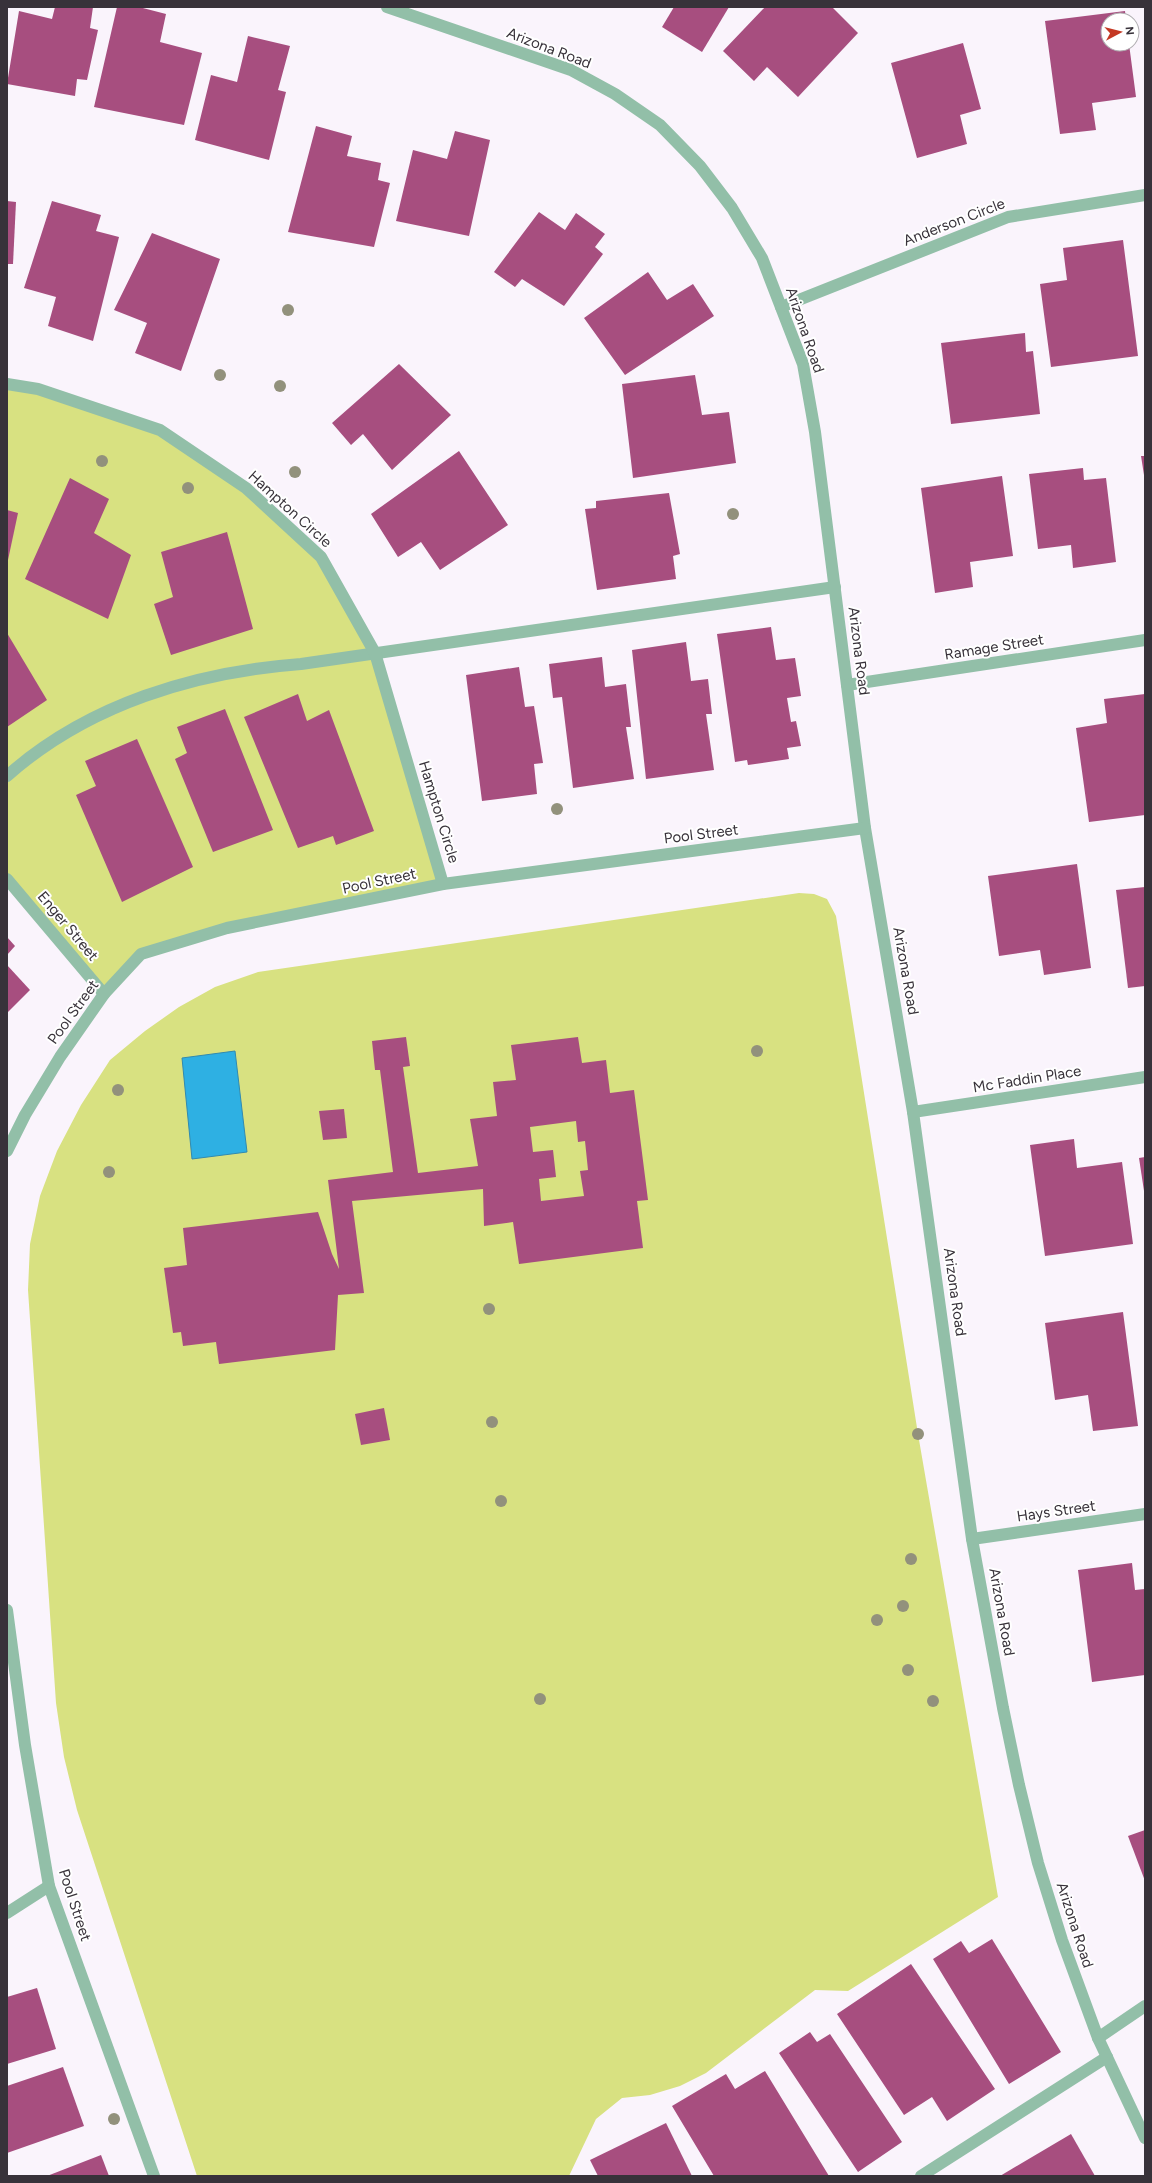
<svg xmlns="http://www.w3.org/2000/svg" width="1152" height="2183" font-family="Figtree,sans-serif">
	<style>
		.green { fill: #d8e181 }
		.water { fill: #2eb0e3; stroke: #318ab0 }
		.building { fill: #a74e7f; fill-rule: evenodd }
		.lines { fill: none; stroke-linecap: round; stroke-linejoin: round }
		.lane { stroke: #92bfa8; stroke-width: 12 }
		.street { stroke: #92bfa8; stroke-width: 12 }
		.tree { fill: #92917c }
		.labels { text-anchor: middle; stroke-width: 4; stroke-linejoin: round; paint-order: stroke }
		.street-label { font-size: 15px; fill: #38323a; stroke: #fff }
	</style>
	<rect width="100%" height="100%" fill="#faf4fc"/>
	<g class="green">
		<path d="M7,384l153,46 86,58 75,69 54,96 68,231 -167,35 -135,35 -37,40 -97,-111z"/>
		<path d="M799,893l15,1 13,5 9,17 82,518 80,463 -150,94 -33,-1 -109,83 -26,13 -30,9 -28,3 -26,21 -27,57h-372l-120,-366 -13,-53 -8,-54 -28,-413 2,-46 10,-48 17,-45 24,-46 29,-45 35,-29 34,-24 36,-20 43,-15z"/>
	</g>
	<path class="water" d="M235,1051l12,101 -55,7 -10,-101z"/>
	<g class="building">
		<path d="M55,7h38l-3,21 8,2 -11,50 -10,-1 -2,17 -68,-12 12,-73 33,8z"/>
		<path d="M117,7h22l27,7 -6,28 42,11 -18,72 -90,-18z"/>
		<path d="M674,7h55l-27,45 -40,-25z"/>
		<path d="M765,7h67l26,26 -60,64 -31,-30 -13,14 -31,-30z"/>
		<path d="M1125,11l1,9h-18v24h21l7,53 -44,6 4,27 -36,4 -15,-113z"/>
		<path d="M248,36l42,10 -12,44 8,2 -17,68 -74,-20 16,-65 26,7z"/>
		<path d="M963,43l18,66 -21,6 7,29 -50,14 -26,-95z"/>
		<path d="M316,126l36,10 -5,20 34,7 -3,17 12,3 -16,64 -86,-15z"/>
		<path d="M455,131l35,9 -21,96 -73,-15 17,-71 34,9z"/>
		<path d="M7,201l9,1 -3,62h-6z"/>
		<path d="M52,201l49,14 -5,16 23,6 -26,104 -45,-15 8,-29 -32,-9z"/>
		<path d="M539,212l26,18 11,-17 29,21 -10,13 8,7 -39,52 -42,-27 -7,8 -21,-15z"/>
		<path d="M152,233l68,26 -39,112 -46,-18 12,-30 -33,-13z"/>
		<path d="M1123,240l15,116 -87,11 -11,-83 27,-4 -4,-32z"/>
		<path d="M648,272l19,28 26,-16 21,32 -89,59 -41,-57z"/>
		<path d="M1025,333l1,19 7,-1 7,63 -89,10 -10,-81z"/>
		<path d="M399,364l52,51 -59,55 -29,-36 -12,11 -19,-22z"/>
		<path d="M695,375l7,40 27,-3 7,51 -103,15 -11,-94z"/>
		<path d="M459,451l49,74 -68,45 -19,-28 -23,15 -27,-43z"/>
		<path d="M1141,456h4v19h-1z"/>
		<path d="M1083,468l1,12 22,-2 10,84 -43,6 -2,-23 -33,4 -9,-75z"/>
		<path d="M1002,476l11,80 -43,6 3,25 -38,6 -14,-105z"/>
		<path d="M70,478l39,21 -15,34 37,22 -23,64 -83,-40z"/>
		<path d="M669,493l11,61 -7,2 3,23 -79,11 -12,-81 11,-1v-7z"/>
		<path d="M7,510l11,3 -10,47h-1z"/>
		<path d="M227,532l26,97 -82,26 -17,-51 19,-7 -12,-45z"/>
		<path d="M771,627l5,33 19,-2 6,38 -14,2 4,24 5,-1 5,25 -14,2 2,11 -41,6 -1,-5 -12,2 -18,-128z"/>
		<path d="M7,633l40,67 -40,27z"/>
		<path d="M686,642l5,39 17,-2 4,35h-6l8,56 -68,9 -14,-129z"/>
		<path d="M602,657l3,30 21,-3 5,43h-5l8,52 -61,9 -11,-91 -9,1 -4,-34z"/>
		<path d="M519,667l6,40 9,-1 9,57 -9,1 3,30 -55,7 -16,-126z"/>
		<path d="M298,694l9,27 22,-11 45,121 -38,14 -3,-9 -35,12 -54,-131z"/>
		<path d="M1145,694v121l-56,7 -13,-94 31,-5 -3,-24z"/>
		<path d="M225,709l48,121 -60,22 -38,-93 12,-6 -10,-26z"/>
		<path d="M137,739l56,128 -71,35 -46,-107 20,-9 -11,-25z"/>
		<path d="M1077,864l14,104 -47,7 -4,-25 -41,6 -11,-80z"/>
		<path d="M1145,887v99l-17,2 -12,-98z"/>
		<path d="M7,937l8,9 -8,9z"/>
		<path d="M7,965l23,25 -23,23z"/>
		<path d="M406,1037l4,29 -7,1 15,106 60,-7 -8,-47 27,-3 -4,-34 23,-2 -5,-35 67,-8 4,26 24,-3 4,33 24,-3 14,110 -11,1 6,47 -124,16 -6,-42 -29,4 -1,-37 -131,12 12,92 -26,2 -3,55 -116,14 -3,-22 -33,4 -2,-14 -8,1 -9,-65 23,-3 -4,-37 135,-16 14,42 7,15 -11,-89 65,-8 -13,-102h-5l-3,-29zM576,1121l2,21 7,-1 3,29 -8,1 4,25 -43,5 -2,-22 17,-2 -3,-27 -20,2 -3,-25z"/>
		<path d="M344,1109l3,29 -24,2 -4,-29z"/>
		<path d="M1074,1139l3,29 45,-6 11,82 -88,12 -15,-111z"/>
		<path d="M1145,1157v33l-1,1 -5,-33z"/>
		<path d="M1123,1312l15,114 -45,5 -5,-36 -33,5 -10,-77z"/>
		<path d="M384,1408l6,32 -29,5 -6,-31z"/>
		<path d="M1132,1563l3,27 10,-1v86l-53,7 -14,-112z"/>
		<path d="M1145,1830v51l-17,-45z"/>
		<path d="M992,1939l69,113 -52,32 -76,-125 28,-18 8,12z"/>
		<path d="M911,1964l84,125 -48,32 -15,-24 -28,18 -67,-101z"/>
		<path d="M37,1988l19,61 -49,15v-67z"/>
		<path d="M810,2032l7,10 13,-8 72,108 -44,30 -79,-119z"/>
		<path d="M63,2067l21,59 -77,27v-67z"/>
		<path d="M765,2071l64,105h-115l-42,-70 54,-32 9,15z"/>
		<path d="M666,2123l26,53h-94l-8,-16z"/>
		<path d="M1071,2134l24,42h-95z"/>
		<path d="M101,2155l8,21h-62z"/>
	</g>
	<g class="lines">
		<g class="lane">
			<path d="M7,776c81,-72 188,-104 294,-112l534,-77"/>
			<path d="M921,2176l186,-119"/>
		</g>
		<g class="street">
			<path d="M387,7l184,63 44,24 45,31 40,41 32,42 30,50 41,106 12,68 50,396 48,284 59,427 31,169 16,77 19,78 24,77 36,98 47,100"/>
			<path d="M781,307l227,-90 137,-22"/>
			<path d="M7,384l31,5 122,41 86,58 75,69 54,96 68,231"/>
			<path d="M847,685l298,-45"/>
			<path d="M7,879l97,115"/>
			<path d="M913,1112l232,-35"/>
			<path d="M7,1151l18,-36 35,-58 44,-63 37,-40 86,-26 216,-44 422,-56"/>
			<path d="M972,1539l173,-25"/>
			<path d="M7,1610l18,135 24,141 105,290"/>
			<path d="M7,1913l42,-27"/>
			<path d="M1098,2038l47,-32"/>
		</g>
	</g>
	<g class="tree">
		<circle cx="288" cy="310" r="6"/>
		<circle cx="220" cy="375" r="6"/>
		<circle cx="280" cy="386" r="6"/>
		<circle cx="102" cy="461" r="6"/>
		<circle cx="295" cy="472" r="6"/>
		<circle cx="188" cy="488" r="6"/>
		<circle cx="733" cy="514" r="6"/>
		<circle cx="557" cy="809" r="6"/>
		<circle cx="757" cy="1051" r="6"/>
		<circle cx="118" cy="1090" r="6"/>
		<circle cx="109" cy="1172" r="6"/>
		<circle cx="489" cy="1309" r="6"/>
		<circle cx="492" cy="1422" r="6"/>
		<circle cx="918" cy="1434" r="6"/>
		<circle cx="501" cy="1501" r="6"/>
		<circle cx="911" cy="1559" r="6"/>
		<circle cx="903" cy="1606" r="6"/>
		<circle cx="877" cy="1620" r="6"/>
		<circle cx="908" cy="1670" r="6"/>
		<circle cx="540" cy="1699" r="6"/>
		<circle cx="933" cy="1701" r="6"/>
		<circle cx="114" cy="2119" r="6"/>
	</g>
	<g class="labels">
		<g class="street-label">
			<text transform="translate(549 48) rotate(21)" y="5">Arizona Road</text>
			<text transform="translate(954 222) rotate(-21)" y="5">Anderson Circle</text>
			<text transform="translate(805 330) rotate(71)" y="5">Arizona Road</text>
			<text transform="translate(290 509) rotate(42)" y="5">Hampton Circle</text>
			<text transform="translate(994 647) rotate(-9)" y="5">Ramage Street</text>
			<text transform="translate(859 651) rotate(83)" y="5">Arizona Road</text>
			<text transform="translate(439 812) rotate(73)" y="5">Hampton Circle</text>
			<text transform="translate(701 834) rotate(-7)" y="5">Pool Street</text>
			<text transform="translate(379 881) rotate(-12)" y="5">Pool Street</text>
			<text transform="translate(68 926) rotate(50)" y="5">Enger Street</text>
			<text transform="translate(906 971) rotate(80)" y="5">Arizona Road</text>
			<text transform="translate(73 1012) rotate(-54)" y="5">Pool Street</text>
			<text transform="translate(1027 1079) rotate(-9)" y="5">Mc Faddin Place</text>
			<text transform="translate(955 1292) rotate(82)" y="5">Arizona Road</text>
			<text transform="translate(1056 1511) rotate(-8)" y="5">Hays Street</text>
			<text transform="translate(1002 1612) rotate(80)" y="5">Arizona Road</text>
			<text transform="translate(75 1905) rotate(72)" y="5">Pool Street</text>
			<text transform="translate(1075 1925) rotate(72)" y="5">Arizona Road</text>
		</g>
	</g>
	<rect width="1152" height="2183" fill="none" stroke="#38323a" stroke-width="16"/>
	<g transform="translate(1120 32) rotate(83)"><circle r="19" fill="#ffffff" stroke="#afadb0"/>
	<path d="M0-3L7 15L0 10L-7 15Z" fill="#c43823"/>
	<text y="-6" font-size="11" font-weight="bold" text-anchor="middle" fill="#38323a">N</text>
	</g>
</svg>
